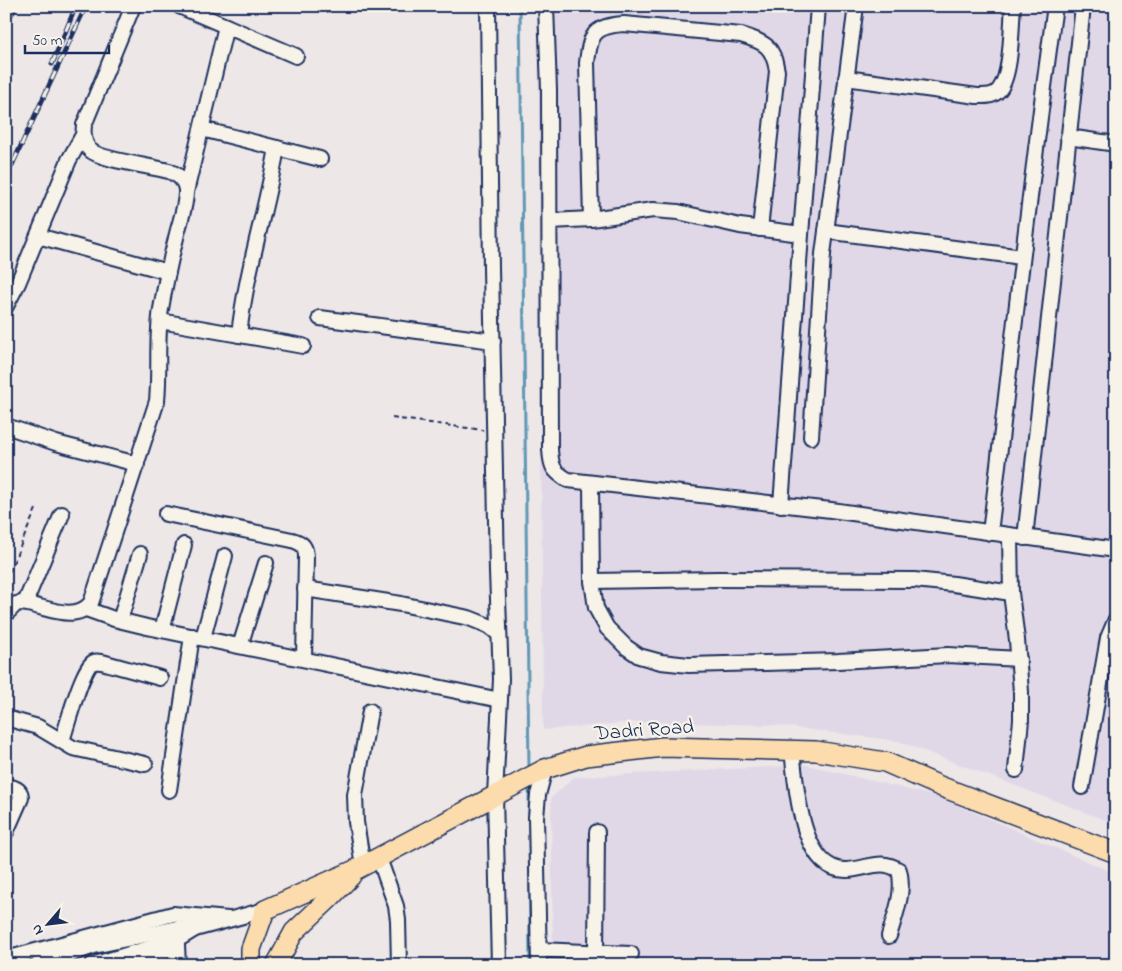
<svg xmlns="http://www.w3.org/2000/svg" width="1122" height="971" font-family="'Indie Flower',sans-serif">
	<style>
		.built { fill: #e1d8e7 }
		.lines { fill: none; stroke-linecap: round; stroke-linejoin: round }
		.stream { stroke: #6097b4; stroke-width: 3 }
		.minor-casing { stroke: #1b2f5e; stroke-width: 18 }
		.major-casing { stroke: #1b2f5e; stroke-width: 22 }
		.path { stroke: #1b2f5e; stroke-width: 2; stroke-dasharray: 5 4; stroke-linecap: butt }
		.minor { stroke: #f7f3e8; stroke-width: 14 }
		.major { stroke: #fcdcac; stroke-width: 19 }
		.rail-casing { stroke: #1b2f5e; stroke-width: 5 }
		.rail { stroke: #f7f3e8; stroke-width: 3; stroke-dasharray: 9; stroke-linecap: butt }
		.labels { text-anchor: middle; stroke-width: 4.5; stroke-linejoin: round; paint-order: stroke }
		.street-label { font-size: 21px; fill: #1b2f5e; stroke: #f7f3e8 }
	</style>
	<rect width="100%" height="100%" fill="#ede7e8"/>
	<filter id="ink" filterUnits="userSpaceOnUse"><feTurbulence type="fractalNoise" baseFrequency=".02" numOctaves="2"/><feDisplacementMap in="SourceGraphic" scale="10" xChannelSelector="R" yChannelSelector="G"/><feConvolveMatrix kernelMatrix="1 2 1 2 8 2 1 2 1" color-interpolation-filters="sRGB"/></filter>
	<g filter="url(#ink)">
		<g class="built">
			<path d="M538,6h578v818l-218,-83 -125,-16 -138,-3 -92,8z"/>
			<path d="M807,765l132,32 177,77v91h-563l-2,-167 23,-21z"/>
		</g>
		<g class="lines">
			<g class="stream">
				<path d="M520,6l9,763"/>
				<path d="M529,785l1,180"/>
			</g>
			<defs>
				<g id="minor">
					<path d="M179,6l117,50"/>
					<path d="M488,6l3,262 6,304 4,107 -6,116 4,170"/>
					<path d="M546,6l3,84 1,359c1,18 3,22 18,31l263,30 285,40"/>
					<path d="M6,11l2,-5"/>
					<path d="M846,78l131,18c8,0 16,1 22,-6 13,-16 12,-63 14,-84"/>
					<path d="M202,129l118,30"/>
					<path d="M1068,137l48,7"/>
					<path d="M186,192l40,-166"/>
					<path d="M591,219l-4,-156c3,-28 6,-37 37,-39l117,11c24,7 32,11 36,36l-17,158"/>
					<path d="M550,221l41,-2 62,-9 25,2 62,14 61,8"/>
					<path d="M826,231l196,26"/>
					<path d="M38,236l130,36"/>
					<path d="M6,306l12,-23 51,-123 14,-25"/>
					<path d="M320,318l173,23"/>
					<path d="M160,321l143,25"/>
					<path d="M239,335c7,-64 27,-124 38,-187"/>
					<path d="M6,426l50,17 81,21"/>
					<path d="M811,437l12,-183 33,-248"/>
					<path d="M591,483l1,98 4,27 11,20 19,19 13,9 22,6 28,3 149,-4 110,-6 71,4"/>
					<path d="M781,505l37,-499"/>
					<path d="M166,514l126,26c11,3 14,7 14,18l-2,101"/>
					<path d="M990,533c21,-176 40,-351 65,-527"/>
					<path d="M1010,536l1,57 6,47 4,52v28l-5,50"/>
					<path d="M1025,538l58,-532"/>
					<path d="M592,581l126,-2 196,1 40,4 57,9"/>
					<path d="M305,589l96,15 68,14 20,8 10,8"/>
					<path d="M25,603l37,-89"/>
					<path d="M86,609l28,10 33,8 353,73"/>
					<path d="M6,614l10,-10 5,-1c22,2 53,21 70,0l66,-202c3,-31 -1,-61 4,-92 4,-24 9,-48 15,-71 3,-15 11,-33 10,-49 -2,-10 -8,-14 -17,-18 -17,-5 -69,-11 -79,-21 -7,-7 -7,-16 -6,-25l49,-119"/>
					<path d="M120,620l20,-66"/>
					<path d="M162,630l22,-85"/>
					<path d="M203,638l22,-82"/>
					<path d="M240,646l26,-83"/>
					<path d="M6,718l32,9 35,21 72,16"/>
					<path d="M62,741c4,-12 21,-76 32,-79 2,-1 5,0 8,0l58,16"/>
					<path d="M792,750c4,33 8,122 55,120 21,-1 33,-12 52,0 6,22 -4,45 -10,66"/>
					<path d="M6,786c8,1 15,3 15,12l-15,34"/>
					<path d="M1082,787l26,-149 8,-19"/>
					<path d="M169,790l23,-154"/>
					<path d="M379,858l17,48 2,14 1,45"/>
					<path d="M363,866l-7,-44 -1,-27 15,-84"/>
					<path d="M177,945l1,20"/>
					<path d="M539,950l92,4"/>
					<path d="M596,953l1,-121"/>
					<path d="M6,959l167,-45 55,5"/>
					<path d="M38,965l56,-19 84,-18 17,1"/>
					<path d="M92,965l85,-25 18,-11 70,-19"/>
					<path d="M129,965l36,-13"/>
					<path d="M539,965l-3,-148 2,-22 7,-26"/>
				</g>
				<g id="major">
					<path d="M251,965v-16l14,-39 92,-41 188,-100 41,-13 77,-9 153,4 69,11 57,25 174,66"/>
					<path d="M276,965l18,-33 37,-35 20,-21"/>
				</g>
			</defs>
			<use href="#minor" class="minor-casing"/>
			<use href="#major" class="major-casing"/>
			<g class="path">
				<path d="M392,418l91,12"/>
				<path d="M6,510l4,-9"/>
				<path d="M6,580l30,-71"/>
			</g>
			<use href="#minor" class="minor"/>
			<use href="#major" class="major"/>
			<defs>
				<g id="rail">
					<path d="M52,64l24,-58"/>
					<path d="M6,178l80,-172"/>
				</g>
			</defs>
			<use href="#rail" class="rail-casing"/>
			<use href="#rail" class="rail"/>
		</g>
	</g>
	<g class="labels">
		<g class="street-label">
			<text transform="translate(644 729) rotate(-4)" y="7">Dadri Road</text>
		</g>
	</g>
	<rect width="1122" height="971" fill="none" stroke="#f7f3e8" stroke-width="25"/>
	<rect x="12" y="12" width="1097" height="946" fill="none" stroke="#1b2f5e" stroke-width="2" filter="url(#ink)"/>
	<g transform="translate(48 924) rotate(242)" stroke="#f7f3e8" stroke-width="4" paint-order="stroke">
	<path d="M0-4L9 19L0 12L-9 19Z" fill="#1b2f5e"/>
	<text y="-8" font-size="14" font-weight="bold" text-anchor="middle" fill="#1b2f5e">N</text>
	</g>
	<path d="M25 45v8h84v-8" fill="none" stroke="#1b2f5e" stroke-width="2.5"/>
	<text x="32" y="45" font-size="15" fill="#1b2f5e" stroke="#f7f3e8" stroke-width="4" paint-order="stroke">50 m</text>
</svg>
